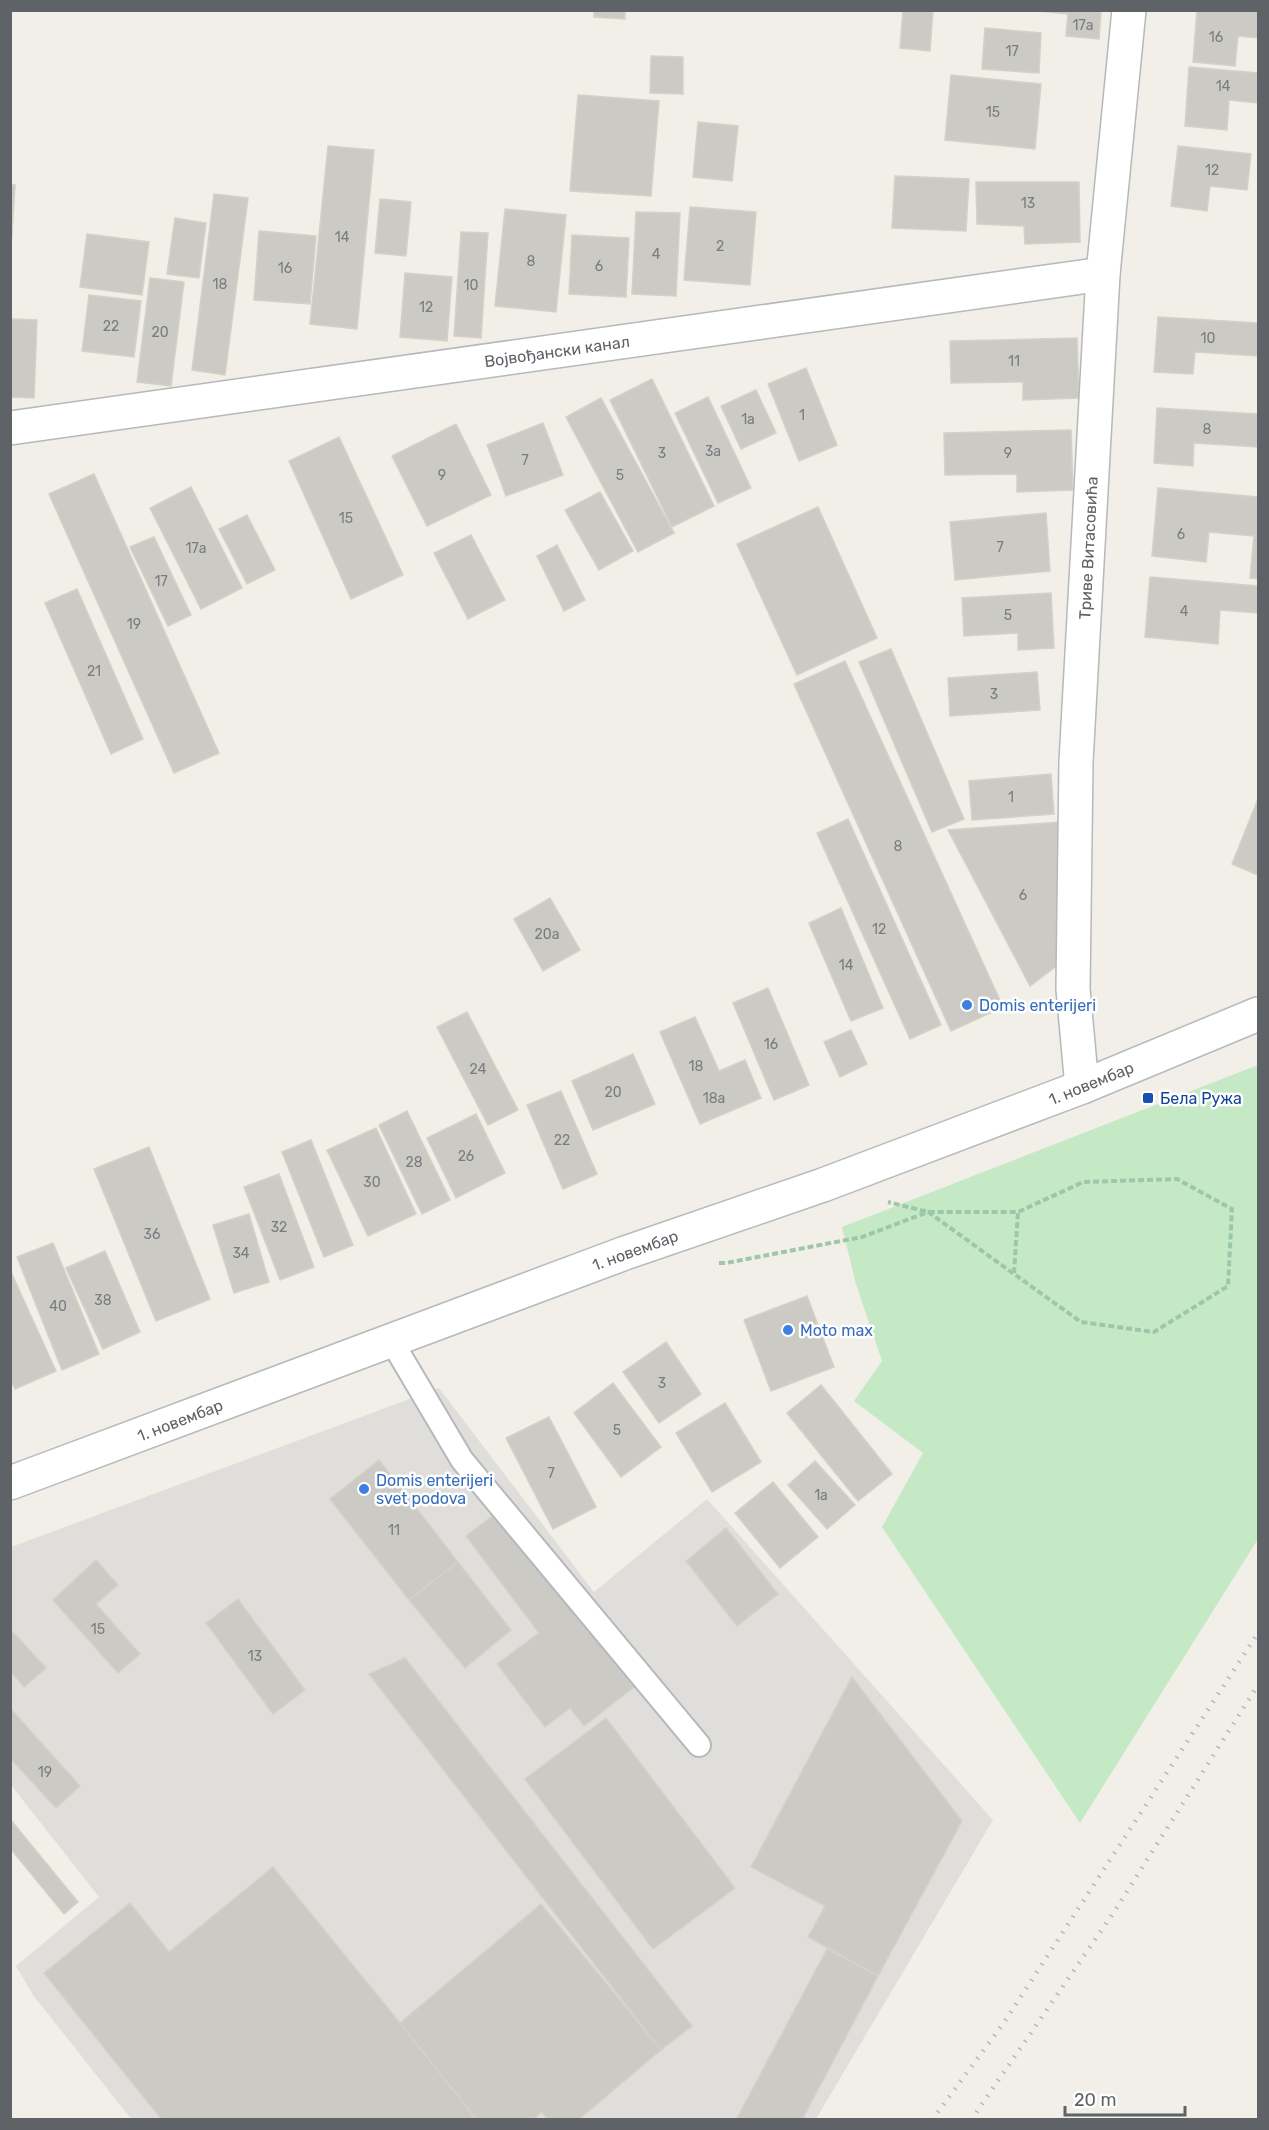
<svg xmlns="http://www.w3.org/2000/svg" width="1269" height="2130" font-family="Rubik,sans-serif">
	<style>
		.industrial { fill: #e0deda }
		.green { fill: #c5e8c5 }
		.building { fill: #cccac5; stroke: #d6d1c6; stroke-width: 1.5 }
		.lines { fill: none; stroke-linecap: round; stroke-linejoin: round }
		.service-casing { stroke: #b5b8bc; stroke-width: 26 }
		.minor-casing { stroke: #b5b8bc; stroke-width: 36 }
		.secondary-casing { stroke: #b6babf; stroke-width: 36 }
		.path { stroke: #9cc7a9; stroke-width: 4; stroke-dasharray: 6 3; stroke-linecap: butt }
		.service { stroke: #fff; stroke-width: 22 }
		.minor { stroke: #fff; stroke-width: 33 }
		.secondary { stroke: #fff; stroke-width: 33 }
		.rail { stroke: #b6b7b8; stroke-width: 4.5; stroke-dasharray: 1.5 8; stroke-linecap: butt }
		.shop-dot { fill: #3f7fe0; stroke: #fff; stroke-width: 2 }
		.transit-dot { fill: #1a4fb4; stroke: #fff; stroke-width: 2 }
		.labels { text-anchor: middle; stroke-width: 5; stroke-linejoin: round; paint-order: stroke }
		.number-label { font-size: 14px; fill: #7a7d7f }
		.street-label { font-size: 16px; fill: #5f6368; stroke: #fff }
		.shop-label { font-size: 16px; fill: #366cbe; stroke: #fff; text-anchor: start }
		.transit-label { font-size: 16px; fill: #164399; stroke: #fff; text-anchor: start }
	</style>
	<rect width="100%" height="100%" fill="#f1efe8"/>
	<path class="industrial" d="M439,1388l155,204 113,-93 286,321 -177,299 -684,1 -99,-125 -17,-29 83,-69 -88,-112v-238z"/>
	<path class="green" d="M1258,1065v474l-178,284 -198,-296 41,-74 -69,-52 28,-40 -26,-77 -14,-57z"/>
	<g class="building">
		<path d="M594,10h31v9l-31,-2z"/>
		<path d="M903,10h30l-3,41 -30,-3z"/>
		<path d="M1029,10h72l-2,29 -33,-3 2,-22z"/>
		<path d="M1197,10h61v28l-20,-2 -3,30 -42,-4z"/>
		<path d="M985,28l56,5 -2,40 -57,-4z"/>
		<path d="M651,56l32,1v37l-33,-1z"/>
		<path d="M1189,67l69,6v30l-29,-3 -2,30 -42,-4z"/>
		<path d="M951,75l90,9 -6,65 -90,-9z"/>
		<path d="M578,95l81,6 -8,95 -81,-5z"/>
		<path d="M698,122l40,4 -6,55 -39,-4z"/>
		<path d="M328,146l46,4 -17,179 -47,-5z"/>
		<path d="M1178,146l73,8 -4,36 -37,-4 -3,25 -36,-5z"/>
		<path d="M895,176l74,3 -3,52 -74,-3z"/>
		<path d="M976,182h103l1,60 -55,2 -1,-18 -47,-2z"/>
		<path d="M10,185h5l-5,78z"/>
		<path d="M214,194l34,4 -23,177 -33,-5z"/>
		<path d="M380,199l31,3 -5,54 -31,-3z"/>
		<path d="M690,207l66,5 -6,73 -66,-5z"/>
		<path d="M505,209l61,6 -10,97 -61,-6z"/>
		<path d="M636,212l44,1 -4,83 -44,-2z"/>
		<path d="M175,218l31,5 -7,55 -32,-4z"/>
		<path d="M259,231l57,5 -6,68 -56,-4z"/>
		<path d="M461,232l27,1 -7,105 -27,-2z"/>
		<path d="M87,234l62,8 -7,53 -62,-8z"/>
		<path d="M572,235l57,3 -3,59 -57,-3z"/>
		<path d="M405,273l47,4 -5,64 -47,-4z"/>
		<path d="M150,278l34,4 -13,104 -34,-4z"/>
		<path d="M89,295l52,6 -7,56 -52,-6z"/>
		<path d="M1158,317l100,6v33l-63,-4 -2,22 -39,-2z"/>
		<path d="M10,319l27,1 -3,78 -24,-1z"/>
		<path d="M1077,338l2,60 -56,2v-18l-72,1 -1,-42z"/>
		<path d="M806,368l31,77 -38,16 -31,-77z"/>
		<path d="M652,379l62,127 -42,21 -62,-127z"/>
		<path d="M756,390l20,43 -35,16 -20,-43z"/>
		<path d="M708,397l43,91 -33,15 -43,-90z"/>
		<path d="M601,398l73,135 -36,19 -72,-135z"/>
		<path d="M1157,408l101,6v33l-64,-4 -1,23 -39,-3z"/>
		<path d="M543,423l20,52 -57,21 -19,-51z"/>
		<path d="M456,424l35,71 -64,31 -35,-70z"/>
		<path d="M1071,430l2,60 -56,2v-18l-72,1 -1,-42z"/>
		<path d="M339,437l64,138 -52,24 -62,-138z"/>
		<path d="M94,474l125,279 -45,20 -125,-279z"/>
		<path d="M191,487l51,101 -41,21 -51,-101z"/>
		<path d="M1158,488l100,9v82l-8,-1 4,-42 -45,-4 -3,30 -54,-6z"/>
		<path d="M600,492l33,59 -34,19 -34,-60z"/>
		<path d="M818,507l59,131 -80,37 -60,-131z"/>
		<path d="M1046,513l4,58 -95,9 -5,-58z"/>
		<path d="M247,515l28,55 -28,14 -28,-55z"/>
		<path d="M471,535l34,65 -37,19 -34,-66z"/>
		<path d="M154,537l37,78 -23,11 -38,-79z"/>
		<path d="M557,545l28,55 -21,11 -27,-55z"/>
		<path d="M1150,577l108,9v27l-38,-3 -2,34 -73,-7z"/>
		<path d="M77,589l66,150 -32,15 -66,-151z"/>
		<path d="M1051,593l3,55 -36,2v-17l-54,3 -2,-38z"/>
		<path d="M891,649l73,170 -32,13 -73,-170z"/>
		<path d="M845,661l158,346 -52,24 -157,-347z"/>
		<path d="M1037,672l3,38 -90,6 -2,-38z"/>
		<path d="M1051,774l3,40 -82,6 -3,-39z"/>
		<path d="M1258,799v76l-26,-11z"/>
		<path d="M848,819l93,206 -31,14 -93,-206z"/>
		<path d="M1061,822l5,137 -36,27 -82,-156z"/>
		<path d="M550,898l30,52 -37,21 -29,-52z"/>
		<path d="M841,908l42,100 -32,13 -42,-98z"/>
		<path d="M768,988l41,97 -35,15 -41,-97z"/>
		<path d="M467,1012l51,98 -30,15 -51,-98z"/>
		<path d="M695,1017l24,54 26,-11 16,38 -61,26 -40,-92z"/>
		<path d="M851,1030l16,34 -27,13 -16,-35z"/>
		<path d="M633,1054l22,50 -62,26 -21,-49z"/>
		<path d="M561,1091l36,83 -34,15 -36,-84z"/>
		<path d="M407,1111l43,89 -28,14 -43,-89z"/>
		<path d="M476,1114l29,59 -49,25 -29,-60z"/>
		<path d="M376,1128l40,86 -48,22 -41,-86z"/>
		<path d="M311,1140l42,105 -29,12 -42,-105z"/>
		<path d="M149,1147l61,152 -54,22 -62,-152z"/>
		<path d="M279,1174l35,93 -34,13 -36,-93z"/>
		<path d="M249,1214l20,68 -35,11 -21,-68z"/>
		<path d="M53,1243l46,111 -37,16 -45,-113z"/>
		<path d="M105,1251l35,81 -37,17 -37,-81z"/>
		<path d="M11,1272l45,99 -41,18 -5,-11z"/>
		<path d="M807,1296l27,71 -63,24 -27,-71z"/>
		<path d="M666,1342l35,52 -42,29 -36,-51z"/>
		<path d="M613,1383l48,64 -40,30 -47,-64z"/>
		<path d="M821,1385l71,89 -34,27 -71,-88z"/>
		<path d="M725,1403l36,59 -49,30 -36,-59z"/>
		<path d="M549,1417l47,90 -43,22 -47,-91z"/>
		<path d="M379,1460l79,102 -49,38 -79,-101z"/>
		<path d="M815,1461l40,44 -28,24 -39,-44z"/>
		<path d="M773,1482l45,55 -38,31 -45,-55z"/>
		<path d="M499,1511l135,176 -50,39 -14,-18 -25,19 -48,-63 42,-31 -73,-97z"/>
		<path d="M726,1528l52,66 -41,32 -51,-65z"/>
		<path d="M96,1560l22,25 -22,19 44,50 -22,19 -65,-73z"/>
		<path d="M458,1562l53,68 -46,38 -56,-68z"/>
		<path d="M238,1599l67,91 -32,24 -67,-91z"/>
		<path d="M10,1629l36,39 -22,19 -14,-16z"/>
		<path d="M405,1658l287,368 -31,24 -292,-376z"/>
		<path d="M852,1677l110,144 -84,155 -70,-39 17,-31 -74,-39z"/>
		<path d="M10,1708l70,78 -24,22 -46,-50z"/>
		<path d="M606,1718l129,170 -82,61 -128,-170z"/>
		<path d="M10,1819l68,83 -14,12 -54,-66z"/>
		<path d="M273,1867l127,156 77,97h-315l-118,-147 86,-70 39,49z"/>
		<path d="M541,1904l120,146 -83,70h-30l-6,-8 -10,8h-55l-77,-97z"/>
		<path d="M827,1949l51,27 -76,144h-66z"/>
	</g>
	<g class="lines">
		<defs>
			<path id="service" d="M391,1340l71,120 237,285"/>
			<g id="minor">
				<path d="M10,428l1093,-154"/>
				<path d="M1082,1087l-9,-98 3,-227 27,-488 26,-264"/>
			</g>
			<path id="secondary" d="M10,1483l615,-230 198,-68 259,-98 176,-73"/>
		</defs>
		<use href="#service" class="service-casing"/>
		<use href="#minor" class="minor-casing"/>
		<use href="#secondary" class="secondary-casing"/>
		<g class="path">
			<path d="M719,1263h7l136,-26 66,-25 153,110 73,10 74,-46 4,-77 -55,-30 -94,3 -65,30h-90l-40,-10"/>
			<path d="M1014,1273l4,-61"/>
		</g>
		<use href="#service" class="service"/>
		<use href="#minor" class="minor"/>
		<use href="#secondary" class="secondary"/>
		<g class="rail">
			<path d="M932,2120l71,-96 255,-391"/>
			<path d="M971,2120l141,-205 146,-230"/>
		</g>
	</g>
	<g class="shop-dot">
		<circle cx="967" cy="1005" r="6"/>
		<circle cx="788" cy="1330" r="6"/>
		<circle cx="364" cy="1489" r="6"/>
	</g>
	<rect class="transit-dot" x="1142" y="1092" width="12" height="12" rx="3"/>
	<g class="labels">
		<g class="number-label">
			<text x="1083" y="30">17a</text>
			<text x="1216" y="42">16</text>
			<text x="1012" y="56">17</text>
			<text x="1223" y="91">14</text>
			<text x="993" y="117">15</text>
			<text x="1212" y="175">12</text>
			<text x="1028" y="208">13</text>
			<text x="342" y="242">14</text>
			<text x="720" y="251">2</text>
			<text x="656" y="259">4</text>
			<text x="531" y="266">8</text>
			<text x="599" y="271">6</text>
			<text x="285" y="273">16</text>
			<text x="220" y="289">18</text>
			<text x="471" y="290">10</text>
			<text x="426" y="312">12</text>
			<text x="111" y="331">22</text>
			<text x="160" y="337">20</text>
			<text x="1208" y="343">10</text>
			<text x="1014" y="366">11</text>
			<text x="802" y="420">1</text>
			<text x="748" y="424">1a</text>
			<text x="1207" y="434">8</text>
			<text x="713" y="456">3a</text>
			<text x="662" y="458">3</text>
			<text x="1008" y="458">9</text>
			<text x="525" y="465">7</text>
			<text x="442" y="480">9</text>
			<text x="620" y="480">5</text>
			<text x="346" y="523">15</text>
			<text x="1181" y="539">6</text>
			<text x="1000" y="552">7</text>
			<text x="196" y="553">17a</text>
			<text x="161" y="586">17</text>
			<text x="1184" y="616">4</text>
			<text x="1008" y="620">5</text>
			<text x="134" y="629">19</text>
			<text x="94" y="676">21</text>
			<text x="994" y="699">3</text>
			<text x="1011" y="802">1</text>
			<text x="898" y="851">8</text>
			<text x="1023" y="900">6</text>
			<text x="879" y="934">12</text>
			<text x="547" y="939">20a</text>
			<text x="846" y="970">14</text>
			<text x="771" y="1049">16</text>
			<text x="696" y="1071">18</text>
			<text x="478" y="1074">24</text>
			<text x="613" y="1097">20</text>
			<text x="714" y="1103">18a</text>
			<text x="562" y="1145">22</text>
			<text x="466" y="1161">26</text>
			<text x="414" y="1167">28</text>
			<text x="372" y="1187">30</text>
			<text x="279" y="1232">32</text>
			<text x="152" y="1239">36</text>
			<text x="241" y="1258">34</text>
			<text x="103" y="1305">38</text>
			<text x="58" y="1311">40</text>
			<text x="662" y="1388">3</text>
			<text x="617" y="1435">5</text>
			<text x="551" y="1478">7</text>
			<text x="821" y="1500">1a</text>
			<text x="394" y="1535">11</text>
			<text x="98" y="1634">15</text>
			<text x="255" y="1661">13</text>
			<text x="45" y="1777">19</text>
		</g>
		<g class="street-label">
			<text transform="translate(557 351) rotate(-8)" y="6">Војвођански канал</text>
			<text transform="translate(1088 548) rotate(-87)" y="6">Триве Витасовића</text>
			<text transform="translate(1091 1083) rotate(-22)" y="6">1. новембар</text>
			<text transform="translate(635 1250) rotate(-20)" y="6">1. новембар</text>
			<text transform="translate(180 1420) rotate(-21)" y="6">1. новембар</text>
		</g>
		<g class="shop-label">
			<text x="979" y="1011">Domis enterijeri</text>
			<text x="800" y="1336">Moto max</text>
			<text x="376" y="1486">Domis enterijeri<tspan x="376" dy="18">svet podova</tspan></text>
		</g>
		<g class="transit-label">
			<text x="1160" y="1104">Бела Ружа</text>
		</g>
	</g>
	<rect width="1269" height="2130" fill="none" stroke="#5f6368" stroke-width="24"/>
	<path d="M1065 2106v9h120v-9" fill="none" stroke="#5f6368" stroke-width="3"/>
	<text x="1074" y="2106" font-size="18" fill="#5f6368" stroke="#ffffff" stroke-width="4.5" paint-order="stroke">20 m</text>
</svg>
